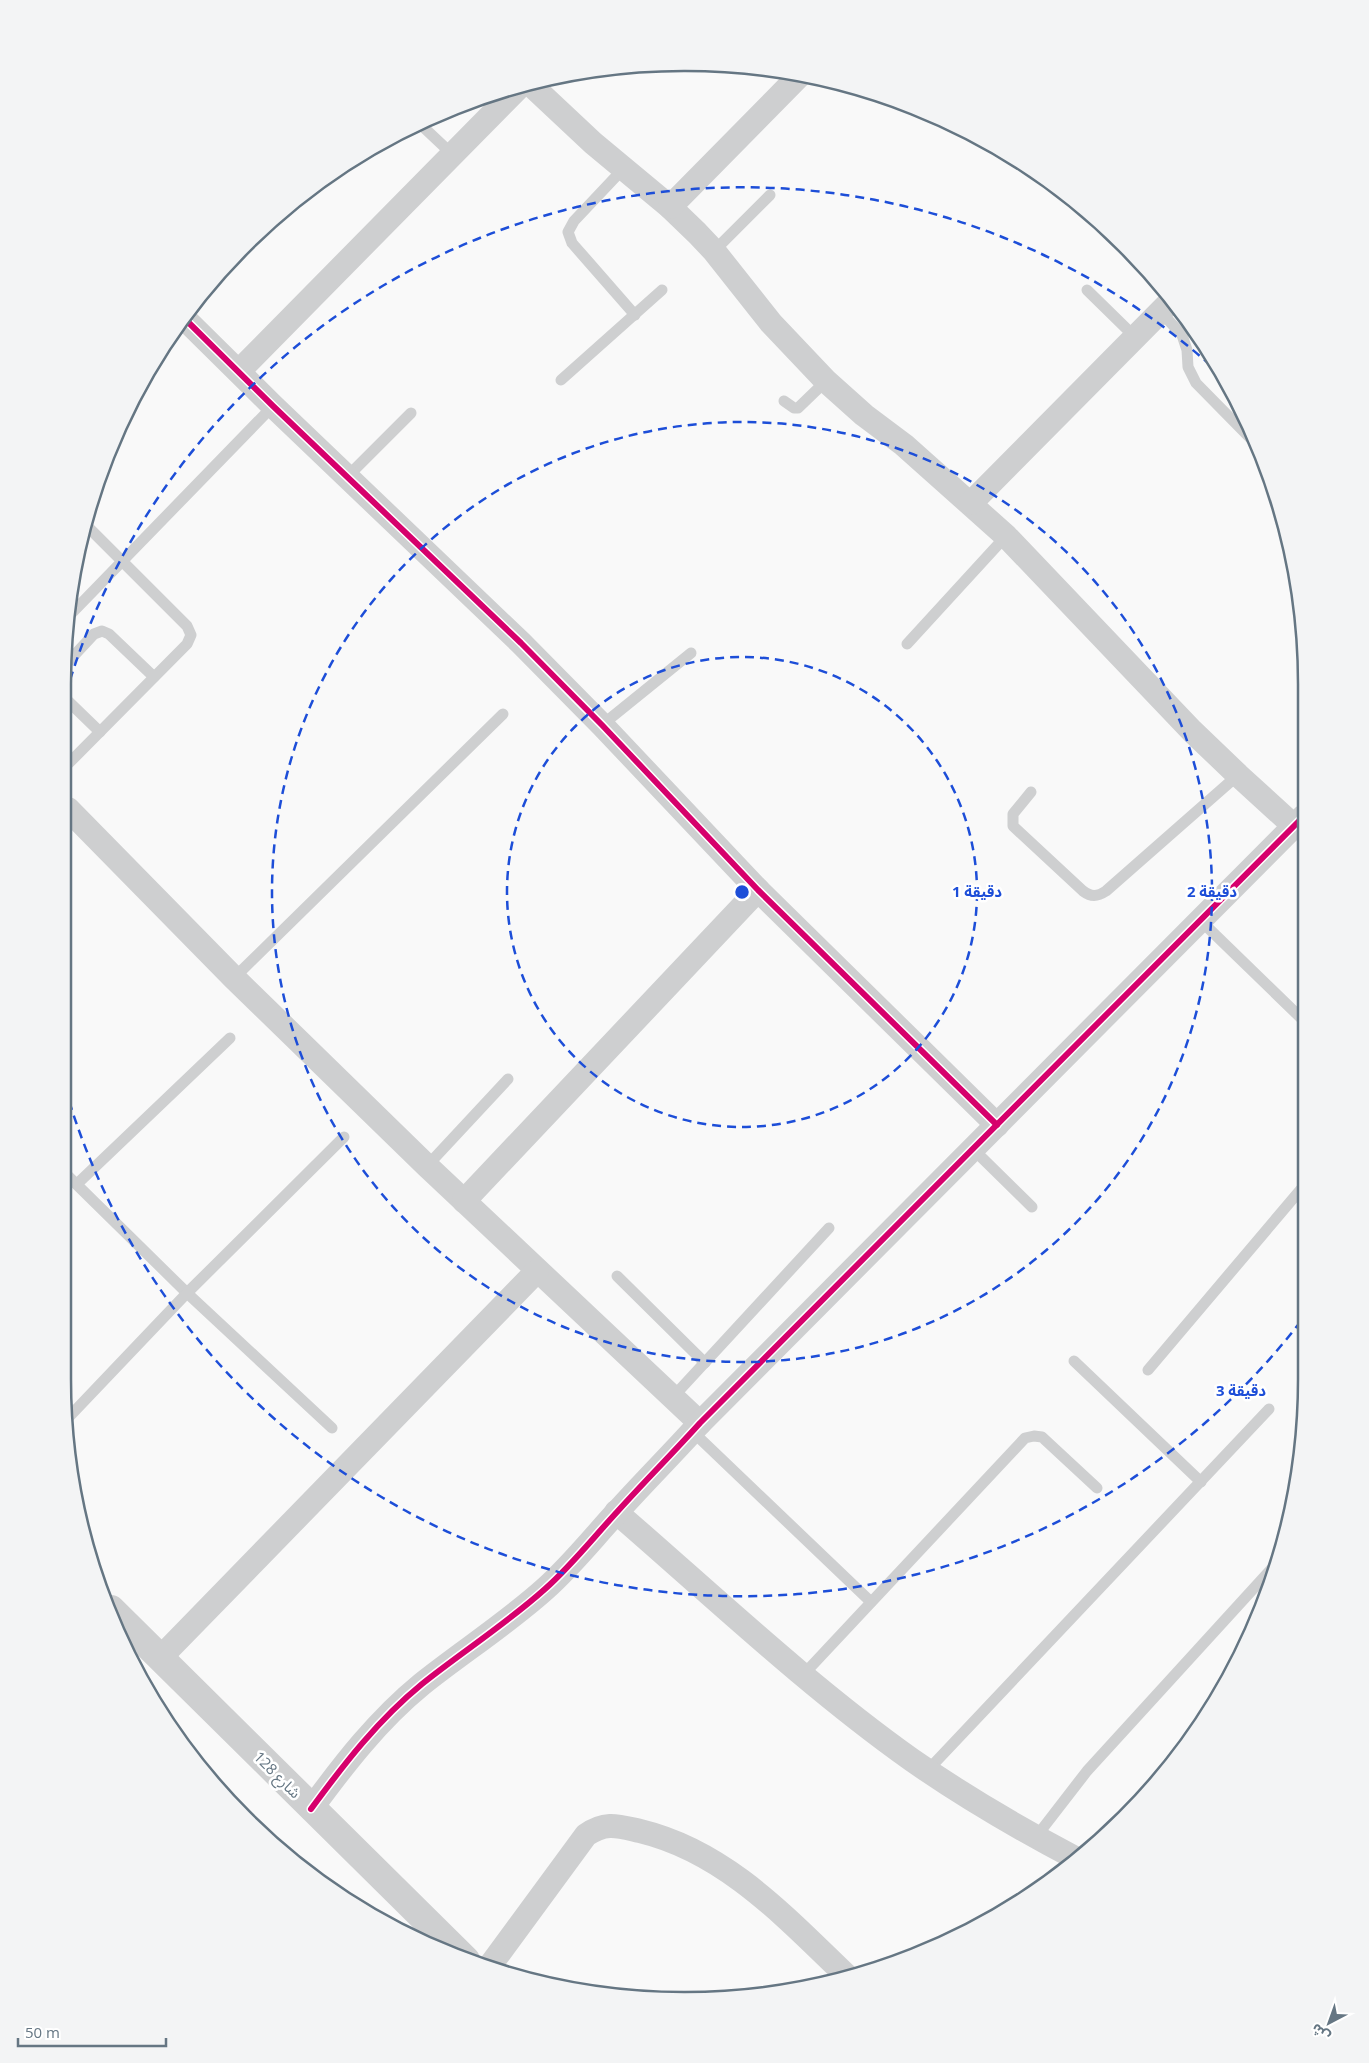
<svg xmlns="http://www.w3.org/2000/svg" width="1369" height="2063" font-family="'Open Sans','Noto Sans Arabic',sans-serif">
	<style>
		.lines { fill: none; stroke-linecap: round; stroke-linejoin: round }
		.service { stroke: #cecfd0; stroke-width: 11 }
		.minor { stroke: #cecfd0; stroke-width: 24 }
		.tertiary { stroke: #cecfd0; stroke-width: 28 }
		.cycleway-casing { stroke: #fff; stroke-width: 9 }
		.cycleway { stroke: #d6006c; stroke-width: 6 }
		.ring { fill: none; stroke: #1d4ed8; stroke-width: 2.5; stroke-dasharray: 9 6 }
		.labels { text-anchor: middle; stroke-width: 5; stroke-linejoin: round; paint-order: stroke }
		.street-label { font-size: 15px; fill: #657683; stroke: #fff }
		.rim { fill: none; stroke: #657683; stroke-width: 2.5 }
		.centre { fill: #1d4ed8; stroke: #fff; stroke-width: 2.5 }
		.ring-label { font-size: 15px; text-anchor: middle; font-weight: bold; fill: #1d4ed8; stroke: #fff; stroke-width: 5; stroke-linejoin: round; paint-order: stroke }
	</style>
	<rect width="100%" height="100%" fill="#f9f9f9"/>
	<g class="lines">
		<g class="service">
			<path d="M419,123l34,32"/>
			<path d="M623,169l-49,52 -6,11 4,11 63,72"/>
			<path d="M714,251l56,-56"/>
			<path d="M1087,290l48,47"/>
			<path d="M1160,311l22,24 5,15 1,17 8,16 59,60"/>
			<path d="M561,380l101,-90"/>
			<path d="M784,401l10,7h4l28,-27"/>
			<path d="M347,477l64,-64"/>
			<path d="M68,617l205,-211"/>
			<path d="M907,644l99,-108"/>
			<path d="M68,662l26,-28 8,-3 7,3 45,43"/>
			<path d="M68,701l32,31"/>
			<path d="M602,725l89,-72"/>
			<path d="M68,764l119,-120 4,-9 -4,-9 -103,-103"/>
			<path d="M1031,792l-18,22v12l70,65c8,6 14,6 23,0l132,-116"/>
			<path d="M1200,920l103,100"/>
			<path d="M234,978l269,-264"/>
			<path d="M973,1149l59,58"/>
			<path d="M427,1166l81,-87"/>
			<path d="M68,1176l119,117 145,135"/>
			<path d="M77,1184l153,-146"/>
			<path d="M617,1276l88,87"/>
			<path d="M1074,1361l127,121"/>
			<path d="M1148,1370l154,-182"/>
			<path d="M673,1397l156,-169"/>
			<path d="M68,1418l119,-125 157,-156"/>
			<path d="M692,1431l179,171"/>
			<path d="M804,1674l221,-236 9,-2 8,1 55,51"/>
			<path d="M928,1770l341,-361"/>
			<path d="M1036,1837l51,-66 189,-207"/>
		</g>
		<g class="minor">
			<path d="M529,83l64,60 77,64 27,26 17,18 57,72 55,58 38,34 40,30 102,91 186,195 46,44 56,51"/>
			<path d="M670,207l129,-131"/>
			<path d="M186,320l87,86 248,237 81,82 156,165 239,235"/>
			<path d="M239,371l283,-287"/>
			<path d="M971,503l201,-203"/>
			<path d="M68,809l166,169 193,188 273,257"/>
			<path d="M464,1201l294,-311"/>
			<path d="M616,1512c96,83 193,175 296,248 53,37 108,69 165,99"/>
			<path d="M161,1657l376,-386"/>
			<path d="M311,1809c33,-45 67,-89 111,-125 40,-32 84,-60 123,-95 26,-23 48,-51 72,-77 27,-30 56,-59 83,-89l604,-607"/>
			<path d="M489,1967l97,-132c20,-14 32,-9 54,-4 87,21 147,88 209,147"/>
		</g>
		<path class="tertiary" d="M111,1609l355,351"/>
		<defs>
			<g id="cycleway">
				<path d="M186,320l87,86 248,237 81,82 156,165 239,235"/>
				<path d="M311,1809c33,-45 67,-89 111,-125 40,-32 84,-60 123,-95 26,-23 48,-51 72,-77 27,-30 56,-59 83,-89l604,-607"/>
			</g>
		</defs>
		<use href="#cycleway" class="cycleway-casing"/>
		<use href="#cycleway" class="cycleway"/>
	</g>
	<g class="ring">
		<circle cx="742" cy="892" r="235"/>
		<circle cx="742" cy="892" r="470"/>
		<path d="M1301 1321A705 705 0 0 1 70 1104M70 680A705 705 0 0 1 1218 372"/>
	</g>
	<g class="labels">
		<g class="street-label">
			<text transform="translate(277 1775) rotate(45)" y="5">شارع 128</text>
		</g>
	</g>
	<path d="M0 0H1369V2063H0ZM684 71H685A613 613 0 0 1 1298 684V1379A613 613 0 0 1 685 1992H684A613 613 0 0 1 71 1379V684A613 613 0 0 1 684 71Z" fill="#f3f4f5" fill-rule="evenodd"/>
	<path class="rim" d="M684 71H685A613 613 0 0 1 1298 684V1379A613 613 0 0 1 685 1992H684A613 613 0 0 1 71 1379V684A613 613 0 0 1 684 71Z"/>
	<circle cx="742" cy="892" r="8" class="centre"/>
	<g class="ring-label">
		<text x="977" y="897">1 دقيقة</text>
		<text x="1212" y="897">2 دقيقة</text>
		<text x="1241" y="1396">3 دقيقة</text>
	</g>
	<g transform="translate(1329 2023) rotate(221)" stroke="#ffffff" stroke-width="4" paint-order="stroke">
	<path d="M0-4L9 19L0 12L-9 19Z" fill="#657683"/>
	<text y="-8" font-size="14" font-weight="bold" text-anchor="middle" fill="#657683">ش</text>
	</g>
	<path d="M18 2038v8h148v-8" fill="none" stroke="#657683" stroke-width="2.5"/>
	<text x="25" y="2038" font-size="15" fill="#657683" stroke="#ffffff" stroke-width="4" paint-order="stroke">50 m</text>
</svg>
